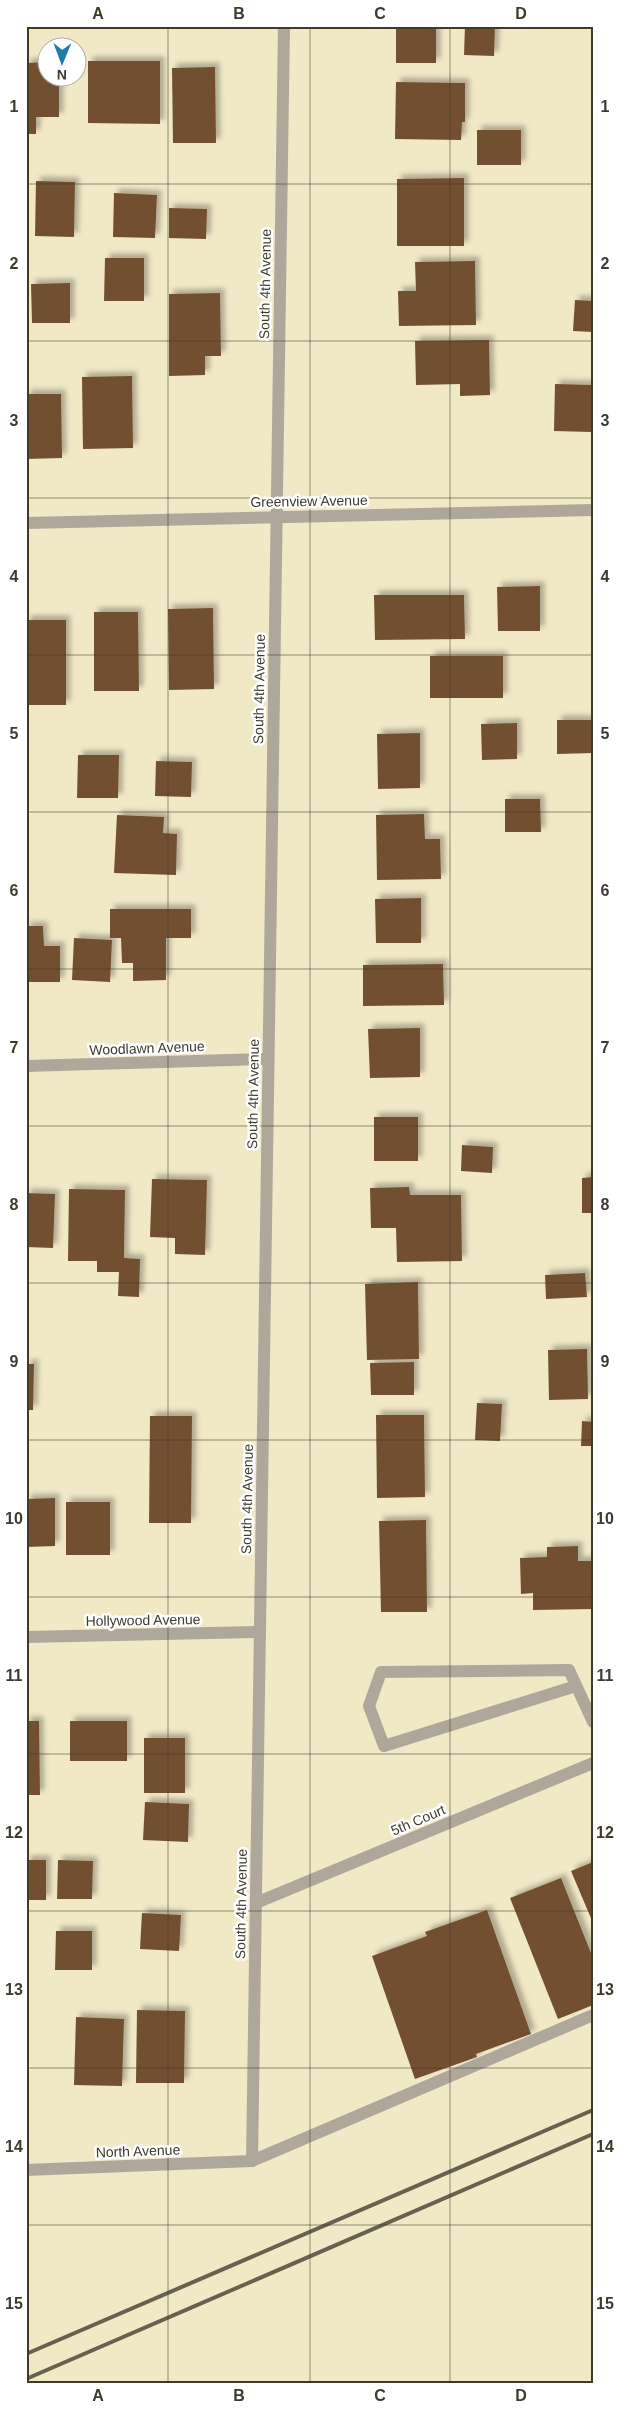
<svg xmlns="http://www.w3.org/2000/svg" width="619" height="2409" font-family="Arial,sans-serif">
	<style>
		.building { fill: #735031; filter: url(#shadow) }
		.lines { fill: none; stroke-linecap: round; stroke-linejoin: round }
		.minor { stroke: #afa89a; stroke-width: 12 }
		.rail { stroke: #676250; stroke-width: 4 }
		.grid { fill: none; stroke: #3e3b2d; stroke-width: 1; stroke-opacity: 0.55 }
		.labels { text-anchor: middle; stroke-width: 5; stroke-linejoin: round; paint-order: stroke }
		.street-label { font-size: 14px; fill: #3e3b2d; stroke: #fff }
		.neatline { fill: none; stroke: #3e3b2d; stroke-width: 2 }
		.grid-label { font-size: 16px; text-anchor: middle; font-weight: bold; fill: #3e3b2d }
	</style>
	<defs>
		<filter id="shadow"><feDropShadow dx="4.5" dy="-4.5" stdDeviation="2.5" flood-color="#0004"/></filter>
	</defs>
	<rect width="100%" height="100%" fill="#f1e8c6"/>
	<g class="building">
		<rect x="396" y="26" width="40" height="37"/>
		<path d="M465,26h30l-1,30 -30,-1z"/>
		<path d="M88,61h72v63l-72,-1z"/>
		<path d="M48,62v16h11v39h-23v17h-10v-71z"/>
		<path d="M215,67l1,76h-43l-1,-75z"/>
		<path d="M396,82l69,1v39h-3l-1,18 -66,-1z"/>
		<rect x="477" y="130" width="44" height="35"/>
		<path d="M464,178v68h-67v-67z"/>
		<path d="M36,181l39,1 -1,55 -39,-1z"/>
		<path d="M114,193l43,2 -2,43 -42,-1z"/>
		<path d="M169,208l38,1 -1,30 -37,-1z"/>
		<path d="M105,258h39v43h-40z"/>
		<path d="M475,261l1,64 -77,1 -1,-35h18l-1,-29z"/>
		<path d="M70,283v40h-38l-1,-39z"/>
		<path d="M220,293l1,63h-16v19l-36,1v-82z"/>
		<path d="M575,300l18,1v31l-20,-1z"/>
		<path d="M489,340l1,55 -30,1v-12l-44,1 -1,-44z"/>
		<path d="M132,376l1,72 -50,1 -1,-72z"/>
		<path d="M555,384l38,1 -2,47 -37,-1z"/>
		<path d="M26,394h35l1,64 -36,1z"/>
		<path d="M540,586v45h-42l-1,-44z"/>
		<path d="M374,595h90l1,44 -90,1z"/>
		<path d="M213,608l1,81 -45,1 -1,-81z"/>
		<path d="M94,612h44l1,79h-45z"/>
		<rect x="26" y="620" width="40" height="85"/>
		<rect x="430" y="656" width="73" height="42"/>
		<path d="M557,720h36v33l-36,1z"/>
		<path d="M517,723v36l-35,1 -1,-36z"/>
		<path d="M420,733v55l-42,1 -1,-55z"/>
		<path d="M78,755h41l-1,43h-41z"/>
		<path d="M156,761l36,1 -1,35 -36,-1z"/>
		<path d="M505,799h35l1,33h-36z"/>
		<path d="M424,814l1,25h15l1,40 -64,1 -1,-65z"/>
		<path d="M117,815l47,2 -1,16 14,1 -1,41 -62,-2z"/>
		<path d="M421,898v45h-45l-1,-44z"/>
		<path d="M110,909h81v29h-25v42l-33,1v-18h-11l-1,-25h-11z"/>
		<path d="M26,926h17l1,20h16v36h-34z"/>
		<path d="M74,938l38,2 -2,42 -38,-2z"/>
		<path d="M443,964l1,41 -81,1v-41z"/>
		<path d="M420,1028v49l-50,1 -2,-49z"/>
		<rect x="374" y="1117" width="44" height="44"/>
		<path d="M462,1145l31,2 -1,26 -31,-2z"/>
		<path d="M593,1177v36h-11v-35z"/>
		<path d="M152,1179l55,1 -2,75 -30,-1v-16l-25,-1z"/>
		<path d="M409,1187l1,8h51l1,66 -65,1 -1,-34h-25l-1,-40z"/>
		<path d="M69,1189l56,1 -1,68 16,1 -1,38 -21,-1 1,-24h-22v-11h-29z"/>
		<path d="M26,1193l29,1 -2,54 -27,-1z"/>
		<path d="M585,1273l2,24 -41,2 -1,-24z"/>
		<path d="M418,1282l1,77 -52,1 -2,-76z"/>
		<path d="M587,1349l1,50 -39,1 -1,-50z"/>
		<path d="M414,1362v33h-43l-1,-32z"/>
		<path d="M26,1364h8l-1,46h-7z"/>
		<path d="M477,1403l25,1 -2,37 -25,-1z"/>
		<path d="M376,1415h48l1,82 -48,1z"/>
		<path d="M150,1416h42l-1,107h-42z"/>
		<path d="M582,1421l11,1v24h-12z"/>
		<path d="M55,1498v48l-29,1v-48z"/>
		<rect x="66" y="1502" width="44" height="53"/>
		<path d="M426,1520l1,92h-46l-2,-91z"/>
		<path d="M578,1546v15h15v48l-60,1v-17l-12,1 -1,-36 27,-1v-10z"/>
		<path d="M26,1721h13l1,74h-14z"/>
		<rect x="70" y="1721" width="57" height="40"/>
		<rect x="144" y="1738" width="41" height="55"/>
		<path d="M145,1802l44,2 -1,38 -45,-2z"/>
		<rect x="26" y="1860" width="20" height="40"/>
		<path d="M58,1860l35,1 -1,38h-35z"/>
		<path d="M593,1862v61l-22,-52z"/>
		<path d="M561,1878l32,80v47l-35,14 -48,-121z"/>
		<path d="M487,1910l44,124 -55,20 1,3 -62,22 -43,-123 55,-20 -2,-4z"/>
		<path d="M142,1913l39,2 -2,36 -39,-2z"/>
		<path d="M56,1931h36v39h-37z"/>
		<path d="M137,2010l48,1 -1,72h-48z"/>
		<path d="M76,2017l48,2 -2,67 -48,-1z"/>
	</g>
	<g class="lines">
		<g class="minor">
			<path d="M26,523l567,-13"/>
			<path d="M26,1066l242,-7"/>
			<path d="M26,1637l234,-5"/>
			<path d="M576,1686l-192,60 -15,-40 12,-34 188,-2 24,52"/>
			<path d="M256,1903l337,-140"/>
			<path d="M252,2161l32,-2135"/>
			<path d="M26,2170l226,-9 341,-146"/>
		</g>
		<g class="rail">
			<path d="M26,2354l567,-244"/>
			<path d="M26,2379l567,-245"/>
		</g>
	</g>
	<path class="grid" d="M168,26v2357M310,26v2357M450,26v2357M26,184h567M26,341h567M26,498h567M26,655h567M26,812h567M26,969h567M26,1126h567M26,1283h567M26,1440h567M26,1597h567M26,1754h567M26,1911h567M26,2068h567M26,2225h567"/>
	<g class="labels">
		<g class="street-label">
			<text transform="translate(265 284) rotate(-89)" y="5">South 4th Avenue</text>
			<text transform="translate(309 501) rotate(-1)" y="5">Greenview Avenue</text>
			<text transform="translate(259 689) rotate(-89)" y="5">South 4th Avenue</text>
			<text transform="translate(147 1048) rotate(-2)" y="5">Woodlawn Avenue</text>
			<text transform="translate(253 1094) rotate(-89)" y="5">South 4th Avenue</text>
			<text transform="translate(247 1499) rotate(-89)" y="5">South 4th Avenue</text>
			<text transform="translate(143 1620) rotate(-1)" y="5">Hollywood Avenue</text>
			<text transform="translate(418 1820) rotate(-23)" y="5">5th Court</text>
			<text transform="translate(241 1904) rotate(-89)" y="5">South 4th Avenue</text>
			<text transform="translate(138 2151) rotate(-2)" y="5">North Avenue</text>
		</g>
	</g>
	<rect width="619" height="2409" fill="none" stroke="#ffffff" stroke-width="55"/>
	<g transform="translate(62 62) rotate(181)"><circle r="24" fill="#ffffff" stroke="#b2b1ab"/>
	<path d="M0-4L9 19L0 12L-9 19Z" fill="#1e7ca9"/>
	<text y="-8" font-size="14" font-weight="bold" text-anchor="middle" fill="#3e3b2d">N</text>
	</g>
	<rect x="28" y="28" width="564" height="2354" class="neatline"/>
	<g class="grid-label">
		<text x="98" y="19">A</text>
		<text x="239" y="19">B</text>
		<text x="380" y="19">C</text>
		<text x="521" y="19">D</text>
		<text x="14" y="112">1</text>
		<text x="605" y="112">1</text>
		<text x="14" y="269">2</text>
		<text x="605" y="269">2</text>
		<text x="14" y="426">3</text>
		<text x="605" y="426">3</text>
		<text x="14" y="582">4</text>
		<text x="605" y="582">4</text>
		<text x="14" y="739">5</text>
		<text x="605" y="739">5</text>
		<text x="14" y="896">6</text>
		<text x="605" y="896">6</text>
		<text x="14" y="1053">7</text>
		<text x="605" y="1053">7</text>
		<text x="14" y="1210">8</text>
		<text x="605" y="1210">8</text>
		<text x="14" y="1367">9</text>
		<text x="605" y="1367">9</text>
		<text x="14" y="1524">10</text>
		<text x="605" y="1524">10</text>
		<text x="14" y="1681">11</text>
		<text x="605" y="1681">11</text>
		<text x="14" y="1838">12</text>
		<text x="605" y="1838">12</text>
		<text x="14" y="1995">13</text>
		<text x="605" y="1995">13</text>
		<text x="14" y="2152">14</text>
		<text x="605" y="2152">14</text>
		<text x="14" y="2309">15</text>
		<text x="605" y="2309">15</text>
		<text x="98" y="2401">A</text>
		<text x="239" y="2401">B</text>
		<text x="380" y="2401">C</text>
		<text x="521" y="2401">D</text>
	</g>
</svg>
